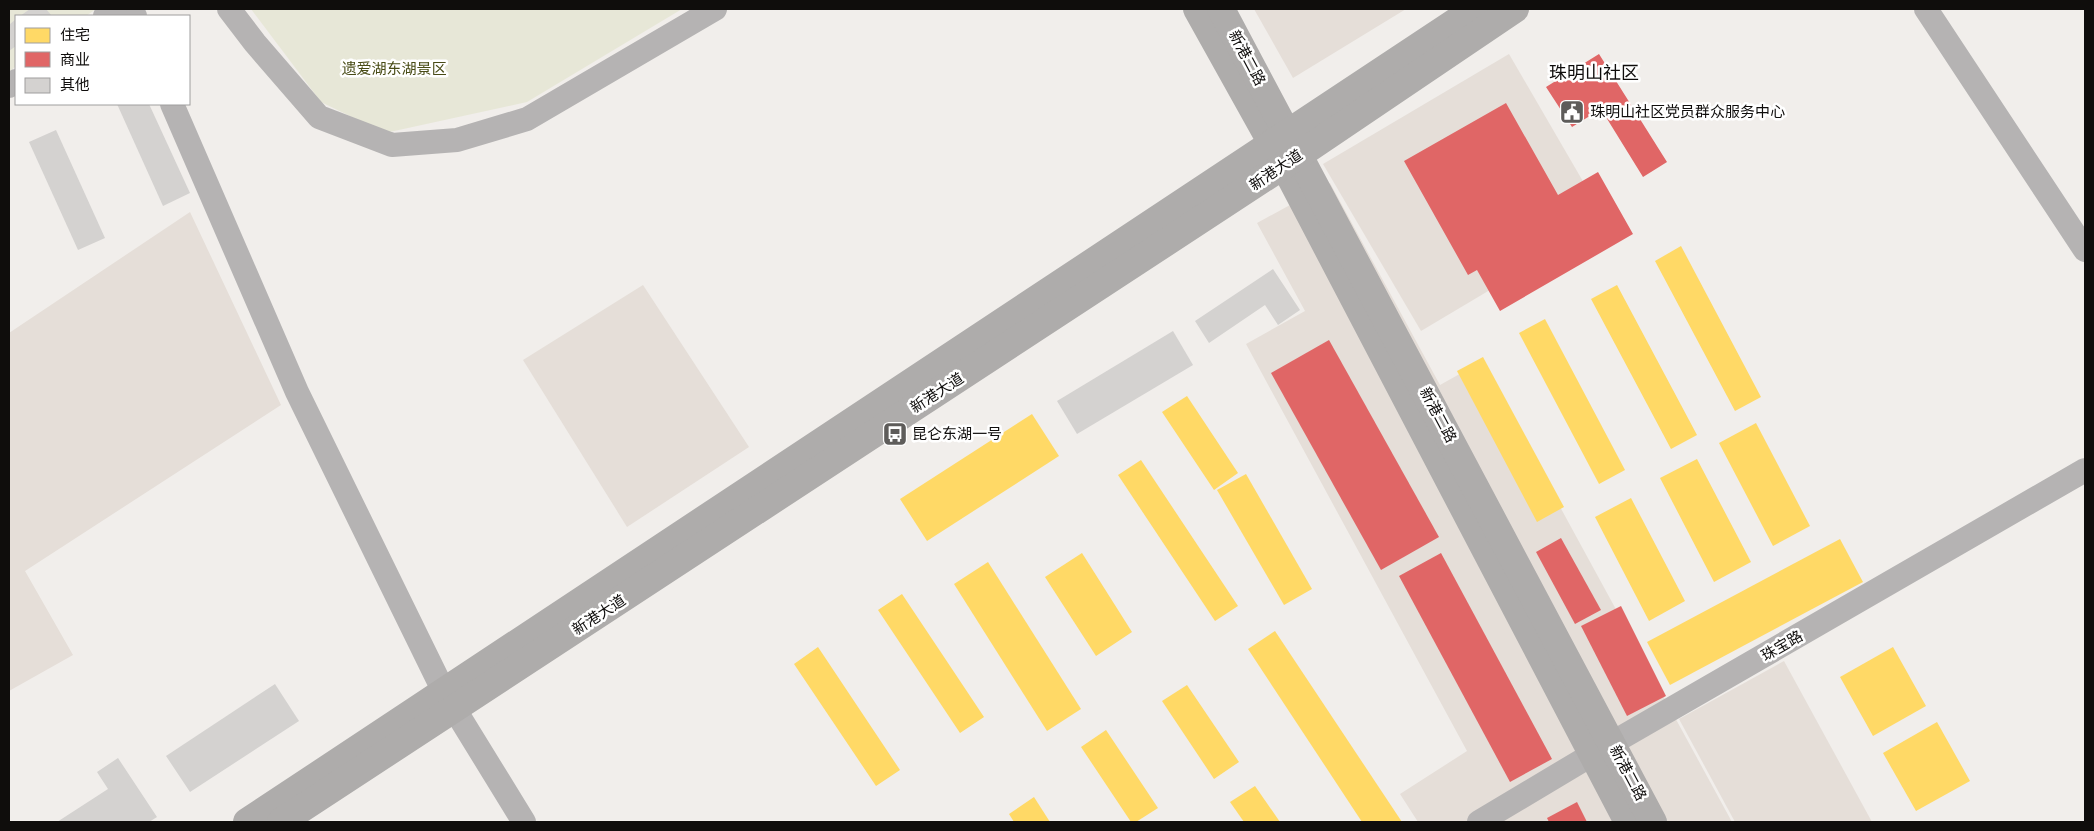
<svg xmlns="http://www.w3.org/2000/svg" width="2094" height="831" font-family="'PT Sans Narrow','Noto Sans SC',sans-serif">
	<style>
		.built { fill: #e5ded8 }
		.green { fill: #e7e7d7 }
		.homes { fill: #ffd966 }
		.shops { fill: #e06666 }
		.building { fill: #d4d2d0 }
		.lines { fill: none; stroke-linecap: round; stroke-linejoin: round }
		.minor { stroke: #b5b3b3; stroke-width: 24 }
		.major { stroke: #aeacab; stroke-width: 28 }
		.labels { text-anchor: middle; stroke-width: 5; stroke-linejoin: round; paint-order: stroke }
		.street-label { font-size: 15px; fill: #0f0d0c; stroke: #fff }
		.park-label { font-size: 15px; fill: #484b15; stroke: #fff }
		.poi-label { font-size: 15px; fill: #0f0d0c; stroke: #fff; text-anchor: start }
		.quarter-label { font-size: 18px; fill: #0f0d0c; stroke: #fff }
	</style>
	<rect width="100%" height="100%" fill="#f1eeeb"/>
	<g class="built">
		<path d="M1254,9h152l-113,69z"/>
		<path d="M1509,54l97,167 -185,110 -98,-167z"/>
		<path d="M1330,183l110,202 41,-23 251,460h-314l-18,-28 67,-43 -221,-407 59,-33 -48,-88z"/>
		<path d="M190,212l91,193 -256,166 48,84 -64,36v-358z"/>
		<path d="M643,285l106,162 -122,80 -104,-167z"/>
		<path d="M1784,661l88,161h-137l-56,-103z"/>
	</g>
	<g class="green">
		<path d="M9,9h87l-10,7h-70v50l-7,6z"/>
		<path d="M251,9h431l-155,93 -142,31 -64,-31z"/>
	</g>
	<g class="homes">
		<path d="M1681,246l80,151 -26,14 -80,-150z"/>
		<path d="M1617,285l80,150 -26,14 -80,-150z"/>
		<path d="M1545,319l80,151 -26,14 -80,-151z"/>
		<path d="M1483,357l81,150 -27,15 -80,-151z"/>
		<path d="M1187,396l51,77 -24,17 -52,-78z"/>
		<path d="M1032,414l27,42 -132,85 -27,-42z"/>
		<path d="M1756,423l54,103 -37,20 -54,-103z"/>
		<path d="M1697,459l54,103 -37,20 -54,-104z"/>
		<path d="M1141,460l97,146 -23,15 -97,-146z"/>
		<path d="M1246,474l66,115 -28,16 -67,-115z"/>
		<path d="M1631,498l54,103 -36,20 -54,-104z"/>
		<path d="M1840,539l23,43 -193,103 -23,-43z"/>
		<path d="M1082,553l50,79 -36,24 -51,-79z"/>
		<path d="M988,562l93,147 -34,22 -93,-147z"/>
		<path d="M902,594l82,123 -24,16 -82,-123z"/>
		<path d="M1275,631l127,191h-40l-114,-173z"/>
		<path d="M818,647l82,123 -24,16 -82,-122z"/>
		<path d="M1893,647l33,59 -53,30 -33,-59z"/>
		<path d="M1187,685l52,77 -25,17 -52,-78z"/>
		<path d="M1937,722l33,59 -54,30 -33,-58z"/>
		<path d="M1106,730l52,78 -22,14h-5l-50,-75z"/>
		<path d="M1255,786l25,36h-36l-14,-20z"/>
		<path d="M1034,797l16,25h-36l-5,-8z"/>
	</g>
	<g class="shops">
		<path d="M1599,54l68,108 -24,15 -42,-68 -29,18 -26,-40z"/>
		<path d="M1506,103l52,92 40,-23 35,62 -133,77 -23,-41 -9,5 -64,-114z"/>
		<path d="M1329,340l110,197 -58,33 -110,-197z"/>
		<path d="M1561,538l40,72 -26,14 -39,-72z"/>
		<path d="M1441,553l111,206 -42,23 -111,-206z"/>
		<path d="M1621,606l45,90 -39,20 -46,-90z"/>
		<path d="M1577,802l10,20h-38l-2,-4z"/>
	</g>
	<g class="building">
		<path d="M30,9h16l6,7h-32z"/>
		<path d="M16,19v27l-7,5v-26z"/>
		<path d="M117,104h32l41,89 -27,13z"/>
		<path d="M56,130l49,108 -27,12 -49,-108z"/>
		<path d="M1273,269l27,41 -22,15 -13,-20 -56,38 -14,-22z"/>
		<path d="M1173,331l20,34 -116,69 -20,-33z"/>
		<path d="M275,684l24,37 -109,71 -24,-36z"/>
		<path d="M118,758l39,59 -8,5h-92l51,-33 -11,-17z"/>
	</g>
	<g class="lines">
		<g class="minor">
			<path d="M131,9l4,7"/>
			<path d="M229,9l26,34 64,74 73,28 65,-5 70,-21 188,-110"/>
			<path d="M1926,9l159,241"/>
			<path d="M105,16l10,-7"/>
			<path d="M9,86l7,-5"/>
			<path d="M172,104l125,288 147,300 80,130"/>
			<path d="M1479,822l114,-68 492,-284"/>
		</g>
		<g class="major">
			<path d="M1197,9l87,156 344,657"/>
			<path d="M1221,9l432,813"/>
			<path d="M247,822l1228,-813"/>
			<path d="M281,822l1003,-657 231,-156"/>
		</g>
	</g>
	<defs>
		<symbol id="civic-square" viewBox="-11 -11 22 22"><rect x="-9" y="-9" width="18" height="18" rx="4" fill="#5e5c5a" stroke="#fff"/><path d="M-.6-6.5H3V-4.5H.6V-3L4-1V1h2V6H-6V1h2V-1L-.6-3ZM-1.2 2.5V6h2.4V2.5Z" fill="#fff"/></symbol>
		<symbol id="bus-square" viewBox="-11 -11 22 22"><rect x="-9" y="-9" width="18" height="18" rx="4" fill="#5e5c5a" stroke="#fff"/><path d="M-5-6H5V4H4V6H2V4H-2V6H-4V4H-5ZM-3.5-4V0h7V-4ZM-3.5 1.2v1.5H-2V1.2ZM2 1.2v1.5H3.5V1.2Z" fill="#fff"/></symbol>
	</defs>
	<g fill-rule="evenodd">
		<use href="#civic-square" x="1558" y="98" width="28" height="28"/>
		<use href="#bus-square" x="881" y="420" width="28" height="28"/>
	</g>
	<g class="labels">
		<g class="street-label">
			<text transform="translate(1247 58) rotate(62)" y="5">新港二路</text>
			<text transform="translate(1276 170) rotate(-34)" y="5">新港大道</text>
			<text transform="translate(937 393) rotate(-33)" y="5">新港大道</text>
			<text transform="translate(1438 415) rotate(62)" y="5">新港二路</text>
			<text transform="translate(599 615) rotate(-33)" y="5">新港大道</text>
			<text transform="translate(1782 646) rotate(-30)" y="5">珠宝路</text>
			<text transform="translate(1628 773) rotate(62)" y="5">新港二路</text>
		</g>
		<g class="park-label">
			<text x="394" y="74">遗爱湖东湖景区</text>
		</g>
		<g class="poi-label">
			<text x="1590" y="117">珠明山社区党员群众服务中心</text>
			<text x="912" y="439">昆仑东湖一号</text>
		</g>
		<g class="quarter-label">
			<text x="1594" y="79">珠明山社区</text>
		</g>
	</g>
	<rect width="2094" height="831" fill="none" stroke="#0f0d0c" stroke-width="20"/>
	<rect x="15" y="15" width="175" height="90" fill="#ffffff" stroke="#9f9e9e"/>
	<rect x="25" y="28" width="25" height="15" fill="#ffd966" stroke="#9f9e9e"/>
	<text x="60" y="40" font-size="15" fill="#0f0d0c">住宅</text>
	<rect x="25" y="52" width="25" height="15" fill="#e06666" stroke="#9f9e9e"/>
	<text x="60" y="65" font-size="15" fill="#0f0d0c">商业</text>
	<rect x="25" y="78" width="25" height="15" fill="#d4d2d0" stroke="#9f9e9e"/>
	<text x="60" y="90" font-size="15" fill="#0f0d0c">其他</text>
</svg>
